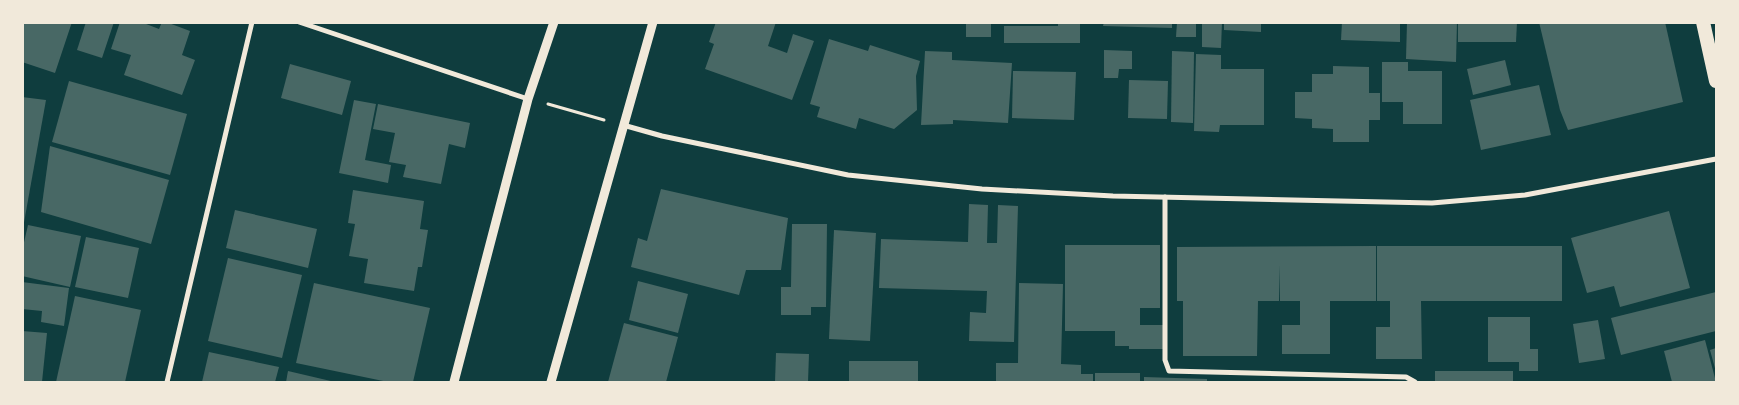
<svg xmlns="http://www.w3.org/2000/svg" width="1739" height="405" font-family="Montserrat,sans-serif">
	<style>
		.building { fill: #486865 }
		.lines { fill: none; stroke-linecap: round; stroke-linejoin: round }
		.path { stroke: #f1e9da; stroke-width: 3 }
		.minor { stroke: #f1e9da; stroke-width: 5 }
		.tertiary { stroke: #f1e9da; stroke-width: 9 }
		.trunk { stroke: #f1e9da; stroke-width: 14 }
	</style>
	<rect width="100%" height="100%" fill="#0f3d3e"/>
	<g class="building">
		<path d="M22,22h50l-17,51 -33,-11z"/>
		<path d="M86,22h28l-12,36 -25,-8z"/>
		<path d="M120,22h21l18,7 3,-7h4l24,9 -8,24 13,5 -13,35 -58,-20 7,-20 -20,-6z"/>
		<path d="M716,22h60l-8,24 19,7 6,-19 21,7 -22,59 -87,-31 9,-25 -5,-2z"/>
		<rect x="966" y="22" width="25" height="15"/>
		<path d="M1058,22h22v21h-76v-17h54z"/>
		<path d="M1104,22h68v6l-69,-2z"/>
		<path d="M1177,22h19v15h-20z"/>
		<path d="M1202,22h20l-1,26 -19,-1z"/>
		<path d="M1224,22h37v10l-37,-2z"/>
		<path d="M1342,22h58v20l-59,-2z"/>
		<path d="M1407,22h50l-1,40 -50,-3z"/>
		<path d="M1458,22h59l-1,20h-58z"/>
		<path d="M1539,22h126l18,80 -115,28 -8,-20z"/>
		<path d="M829,39l39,12 2,-6 50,16 -4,15 1,34 -23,19 -35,-11 -3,11 -39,-12 3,-10 -10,-3z"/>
		<path d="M1104,50l28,1v18h-13l-1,9h-14z"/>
		<path d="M925,51l27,1v8l60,3 -4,60 -55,-3v4l-32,1z"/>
		<path d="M1172,51l22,1 -1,71 -22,-1z"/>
		<path d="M1196,54l25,1v14h43v56h-44l-1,7 -25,-1z"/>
		<path d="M1505,60l6,25 -38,10 -6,-26z"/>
		<path d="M1382,62h26v9h34v53h-39v-22h-21z"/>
		<path d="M290,64l61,17 -9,34 -61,-17z"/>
		<path d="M1333,66l36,1v26h11v27h-11v22h-36v-13l-21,-1v-9l-17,-1v-26h17v-18h21z"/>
		<path d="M1013,71l63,1 -2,48 -62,-2z"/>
		<path d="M1129,80l39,1 -1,38 -39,-1z"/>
		<path d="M69,81l118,33 -17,61 -118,-33z"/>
		<path d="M1539,85l12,50 -70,15 -11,-50z"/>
		<path d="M22,97l24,3 -23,128h-1z"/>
		<path d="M354,100l22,4 -11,56 26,5 -3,18 -49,-10z"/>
		<path d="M378,104l92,19 -5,25 -16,-4 -8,40 -38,-7 3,-12 -17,-3 6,-29 -22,-4z"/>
		<path d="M50,146l119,34 -18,64 -110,-32z"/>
		<path d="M661,189l127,29 -7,52h-35l-7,25 -108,-28 7,-29 9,3z"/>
		<path d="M353,190l71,11 -4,28 8,1 -6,37h-4l-4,24 -50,-8 4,-24 -19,-3 6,-32 -7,-1z"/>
		<path d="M969,204l19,1 -1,38h10l1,-38 20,1 -4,136 -45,-1 1,-29 16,1 1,-22 -108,-3 2,-49 87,3z"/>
		<path d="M235,210l82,19 -9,39 -82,-20z"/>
		<path d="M1669,211l21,77 -70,19 -6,-21 -27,7 -16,-55z"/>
		<path d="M792,224h35l-1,83h-15v8h-30v-28h10z"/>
		<path d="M28,225l53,11 -11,51 -48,-11v-25z"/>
		<path d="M834,230l42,3 -6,108 -41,-2z"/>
		<path d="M86,237l53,11 -11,50 -53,-11z"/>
		<path d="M1065,245h95v63h-20v17h24v24h-35v-3h-14v-15h-50z"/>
		<path d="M1376,246v55h-46v53h-48v-29h18v-24h-20v-36l-1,36h-21l-1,55h-74v-55h-6v-54z"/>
		<path d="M1377,246h185v55h-141l1,58h-46v-32h14v-26h-13z"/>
		<path d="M228,258l74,17 -20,83 -74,-17z"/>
		<path d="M638,281l50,13 -10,39 -49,-13z"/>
		<path d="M22,282l47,6 -5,38 -23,-4 1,-11 -20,-2z"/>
		<path d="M314,283l116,25 -17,74h-25l-92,-19z"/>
		<path d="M1019,283l44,1 -2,80 20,1v9h12v8h-97v-19h22z"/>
		<path d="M1716,292v39l-95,24 -10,-37z"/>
		<path d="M75,296l66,14 -16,72h-69z"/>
		<path d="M1488,317h42v32h8v22h-19v-9h-31z"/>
		<path d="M1598,320l7,39 -26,4 -6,-39z"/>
		<path d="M624,323l54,14 -12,45h-58z"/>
		<path d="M22,331l25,2 -5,49h-20z"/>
		<path d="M1705,340l11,42h-44l-8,-31z"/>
		<path d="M1716,348v24l-6,-22z"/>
		<path d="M209,352l70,15 -4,15h-73z"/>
		<path d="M776,353l33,1 -1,28h-33z"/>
		<rect x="849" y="361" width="69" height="21"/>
		<path d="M288,371l47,11h-49z"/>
		<rect x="1435" y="371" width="78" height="11"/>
		<rect x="1095" y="373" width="45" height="9"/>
		<path d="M1144,377l63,2v3h-63z"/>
		<rect x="1228" y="381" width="23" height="1"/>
	</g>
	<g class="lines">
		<path class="path" d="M548,104l56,16"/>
		<g class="minor">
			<path d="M299,22l229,77"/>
			<path d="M623,125l39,11 186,39 134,14 131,7 319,7 93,-8 191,-36"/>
			<path d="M1165,197v163l4,11 237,6 9,5"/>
			<path d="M167,382l85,-360"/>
		</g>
		<g class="tertiary">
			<path d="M454,382l74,-283 26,-77"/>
			<path d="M551,382l102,-360"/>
		</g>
		<path class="trunk" d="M1703,22l13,59"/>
	</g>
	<rect width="1739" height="405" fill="none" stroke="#f1e9da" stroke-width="48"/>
</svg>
